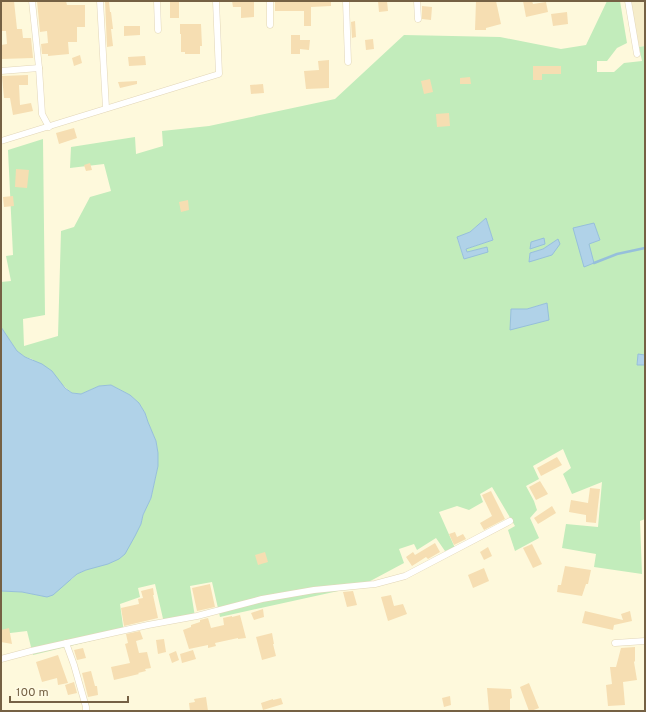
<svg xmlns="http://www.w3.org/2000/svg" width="646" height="712" font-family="Overpass,sans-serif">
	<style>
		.residential { fill: #f6edca }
		.green { fill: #c2ecbb; fill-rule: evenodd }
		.water { fill: #b0d2e8; stroke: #96bfdb }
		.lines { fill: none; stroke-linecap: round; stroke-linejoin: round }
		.stream { stroke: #96bfdb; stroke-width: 2.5 }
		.building { fill: #f6deb2 }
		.street-casing { stroke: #e2d6b8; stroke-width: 7 }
		.street { stroke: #fff; stroke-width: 6 }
	</style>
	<rect width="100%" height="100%" fill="#fef9dc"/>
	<path class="residential" d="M631,1h14v45l-6,1z"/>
	<path class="green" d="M607,1h13l7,42 -10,5 -10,13h-10v11h17l10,-9 18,-2 -3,-14 6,-1v309h-7l-1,10h8v154l-5,2 2,53 -48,-7 2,-13 -34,-6 4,-24 32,3 4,-45 -30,12 -9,-20 8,-6 -8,-19 -30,17 6,13 -13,7 8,15 3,9 -7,8 9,20 -24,13 -7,-21 7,-4 -23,-39 -12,7 3,8 -14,8 -12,-4 -18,6 16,36 -10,3 -9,-13 -19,12 -3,-6 -15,5 5,14 -43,23 -141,31 -8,-35 -22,4 5,31 -31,6 -9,-39 -17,4 2,9 -20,7 4,29 -91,22 -6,-24 -25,3 -1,6v-49l21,1 21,4 29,-17 5,-5 9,-4 55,-46 2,-9 8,-17 7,-32v-13l-2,-12 -8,-19 -3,-9 -6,-10 -9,-8 -19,-10 -12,1 -18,8 -9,-1 -40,-34 -7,-2 -8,-6 -16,-24v-45l10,-1 -5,-25 7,-1 -5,-105 35,-11 2,176 -22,4 1,27 34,-10 3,-105 13,-4 16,-30 21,-6 -7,-27 -34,4 1,-21 64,-10 1,17 27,-8 -1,-15 47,-5 126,-27 69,-64 96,2 61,12 25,-4zM486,218l7,22 -27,9 1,3 20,-5 -23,12 -7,-21 13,-6zM594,223l6,17 -12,4zM558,239l-6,16 -23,6 1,-8 13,-4zM547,303l-37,27 1,-21h16z"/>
	<g class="water">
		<path d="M486,218l7,22 -27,9 1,3 20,-5 1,5 -24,7 -7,-22 13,-5z"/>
		<path d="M594,223l6,17 -11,4 5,19 -10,4 -11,-39z"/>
		<path d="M544,238l1,6 -15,5 1,-7z"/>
		<path d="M558,239l2,5 -8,11 -23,7 1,-9 13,-4z"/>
		<path d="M547,303l2,17 -39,10 1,-21h16z"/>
		<path d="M1,327l16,24 8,6 17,7 10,7 13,17 7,5 9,1 18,-8 12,-1 19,10 9,8 6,10 3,9 8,19 2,12v13l-7,32 -8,17 -2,9 -6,12 -10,18 -6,5 -11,5 -22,6 -9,4 -24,21 -6,2 -25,-5 -21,-1z"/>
		<path d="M638,354l7,1v10h-8z"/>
	</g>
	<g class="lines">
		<path class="stream" d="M594,263l23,-9 28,-6"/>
	</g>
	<g class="building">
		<path d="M1,1h13l3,28h5l1,9h8l2,20 -32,1v-14l6,-1 -1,-13h-5z"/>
		<path d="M37,1h29l1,4h18v22h-8v15h-9l1,12 -21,2v-2h-6l-1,-10 7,-1 -1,-12 -7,1z"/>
		<path d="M105,1h4l1,11h1l2,17h-2l2,17 -6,1z"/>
		<rect x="170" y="1" width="9" height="17"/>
		<path d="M232,1h22v16l-13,1v-11h-8z"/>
		<path d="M275,1h56v5l-20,1v19h-7v-15h-29z"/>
		<path d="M378,1h9l1,10 -9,1z"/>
		<path d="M476,1h20l5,23 -15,4v2h-11z"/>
		<path d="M523,1h9l1,3 13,-2 2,10 -22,5z"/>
		<path d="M422,6l10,1 -1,13 -9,-1z"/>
		<path d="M567,12l1,12 -15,2 -2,-12z"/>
		<path d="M355,21l1,16 -4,1 -1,-16z"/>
		<path d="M180,24h21l1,22h-2v8h-15v-2h-4v-18h-1z"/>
		<path d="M124,26h16v9l-16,1z"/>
		<path d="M291,35h9v5h10l-1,10 -9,-1v5h-9z"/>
		<path d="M373,39l1,10 -8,1 -1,-10z"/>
		<path d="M80,55l2,8 -8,3 -2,-8z"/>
		<path d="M145,56l1,9 -17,1 -1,-9z"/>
		<path d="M329,60v28l-23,1 -2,-18 15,-1 -1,-9z"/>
		<path d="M533,66h28v8h-19v6h-9z"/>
		<path d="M28,75v10h-9l1,20 11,-2 2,8 -20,4 -3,-17h-6l-2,-22z"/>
		<path d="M470,77l1,7h-11v-6z"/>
		<path d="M430,79l3,13 -9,2 -3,-13z"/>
		<path d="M137,81v3l-17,4 -2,-6z"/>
		<path d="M263,84l1,9 -13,1 -1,-9z"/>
		<path d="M449,113l1,13 -13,1 -1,-13z"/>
		<path d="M74,128l3,10 -18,6 -3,-11z"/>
		<path d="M90,163l2,7 -6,1 -2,-6z"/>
		<path d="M16,169l13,1 -2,18 -12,-1z"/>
		<path d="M13,196l1,10 -10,1 -1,-10z"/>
		<path d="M188,200l1,10 -8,2 -2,-10z"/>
		<path d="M557,457l5,8 -21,11 -4,-8z"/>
		<path d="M540,481l8,13 -12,6 -7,-13z"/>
		<path d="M590,488l10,1 -4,34 -10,-1v-7l-17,-3 2,-12 17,3z"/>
		<path d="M491,491l14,28 -21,11 -4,-7 12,-7 -10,-21z"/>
		<path d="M552,506l4,7 -18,11 -4,-6z"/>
		<path d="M455,532l2,5 6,-3 3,5 -12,6 -5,-11z"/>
		<path d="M435,543l5,9 -12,7 -2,-2 -14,9 -6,-9 7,-5 2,3z"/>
		<path d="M532,544l10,20 -9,4 -10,-20z"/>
		<path d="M488,547l4,9 -8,4 -4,-8z"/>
		<path d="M265,552l3,10 -10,3 -3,-10z"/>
		<path d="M565,566l26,4 -3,14h-2l-4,12 -25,-4 1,-7h3z"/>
		<path d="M484,568l5,13 -16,7 -5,-13z"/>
		<path d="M210,584l5,23 -18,4 -5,-23z"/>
		<path d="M153,588l1,7h-1l5,23 -34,8 -3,-18 18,-4 -1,-5 5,-1 -2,-7z"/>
		<path d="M353,591l4,14 -10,2 -4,-15z"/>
		<path d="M391,595l3,11 9,-2 4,10 -19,7 -7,-24z"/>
		<path d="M263,609l1,8 -10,3 -3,-7z"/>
		<path d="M585,611l38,9 -2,-6 9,-3 2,10 -18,4 -1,5 -31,-7z"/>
		<path d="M240,615l6,23 -8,1v-1l-23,5 1,3 -8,2v-3l-19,4 -6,-19 8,-3v-2l9,-3v-2l8,-2 3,10 13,-3 -1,-7 9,-2v1z"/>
		<path d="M9,628l3,16 -11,-2v-12z"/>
		<path d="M140,631l3,8 -7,2 3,12 8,-1 4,16 -6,1 1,2 -8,2 1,1 -25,6 -3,-13 19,-4 -5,-19 3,-1 -2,-9z"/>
		<path d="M272,633l2,11h-1l3,12 -14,4 -6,-23z"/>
		<path d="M164,639l2,13 -8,2 -2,-14z"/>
		<path d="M635,647v14l-1,1 3,18 -14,2 2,23 -17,1 -2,-21 6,-1 -2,-17h6l5,-19z"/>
		<path d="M83,648l3,10 -9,2 -3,-10z"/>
		<path d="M193,650l3,9 -14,4 -2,-9z"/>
		<path d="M176,651l3,9 -7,3 -3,-9z"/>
		<path d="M58,655l10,28 -10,2 -1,-7 -15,4 -6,-20z"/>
		<path d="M91,671l4,15h2l1,9 -10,2 -6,-24z"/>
		<path d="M74,682l3,11 -9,2 -3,-10z"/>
		<path d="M529,683l10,25 -8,3h-2l-9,-24z"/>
		<path d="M487,688l24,1 1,9 -2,1v12h-21z"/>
		<path d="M450,696l1,9 -7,2 -2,-9z"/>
		<path d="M206,697l2,14h-18l-1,-8 6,-1 -1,-3z"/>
		<path d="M281,698l2,6 -20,6 -2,-7 12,-4v1z"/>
	</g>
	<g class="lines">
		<defs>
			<g id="street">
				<path d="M32,1l7,67 3,46 7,13"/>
				<path d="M100,1l6,107"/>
				<path d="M157,1l1,29"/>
				<path d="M346,1l2,61"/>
				<path d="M417,1l1,18"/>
				<path d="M628,1l9,53"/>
				<path d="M270,25v-24"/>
				<path d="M1,71l38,-3"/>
				<path d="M1,141l218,-67 -3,-73"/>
				<path d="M66,643l8,22 12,42v4"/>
				<path d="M615,643l30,-2"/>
				<path d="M1,659l30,-8 117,-26 49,-9 65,-17 52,-9 61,-6 30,-8 105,-55"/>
			</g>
		</defs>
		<use href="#street" class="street-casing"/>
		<use href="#street" class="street"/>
	</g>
	<rect width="646" height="712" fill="none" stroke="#756144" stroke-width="4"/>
	<path d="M10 696v6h118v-6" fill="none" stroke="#756144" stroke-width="2"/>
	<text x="16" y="696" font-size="12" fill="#756144" stroke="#fffbe4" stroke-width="3" paint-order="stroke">100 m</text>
</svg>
